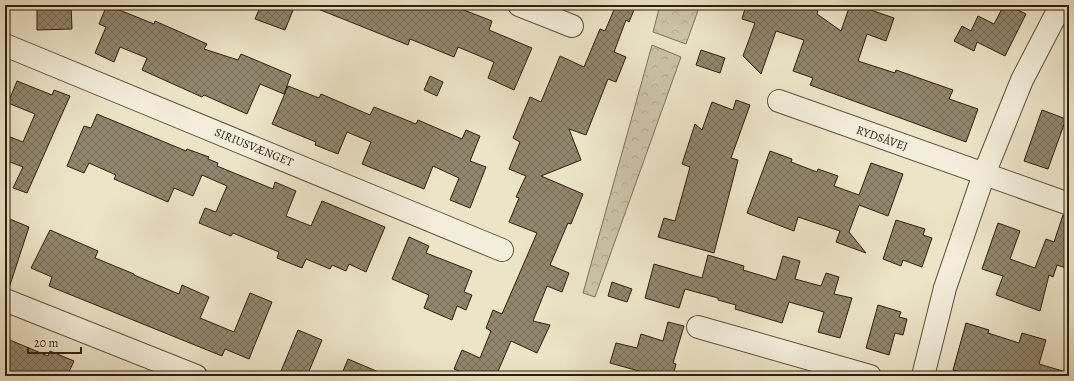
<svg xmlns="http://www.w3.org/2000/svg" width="1074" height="381" font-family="Alegreya,serif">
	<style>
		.forest { fill: url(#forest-crowns); stroke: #7d725a }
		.building { fill: url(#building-cross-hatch); stroke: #2e200d }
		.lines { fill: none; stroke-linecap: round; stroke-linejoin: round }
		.minor-casing { stroke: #5e513c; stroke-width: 24 }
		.minor { stroke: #f3eddb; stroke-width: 22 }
		.labels { text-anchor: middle; stroke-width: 4; stroke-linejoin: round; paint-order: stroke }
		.street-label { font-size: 12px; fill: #2e200d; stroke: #f3eddb }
	</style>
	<defs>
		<pattern id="forest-crowns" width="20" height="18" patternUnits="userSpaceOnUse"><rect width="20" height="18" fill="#ccc3a7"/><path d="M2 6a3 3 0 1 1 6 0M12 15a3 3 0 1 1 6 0" fill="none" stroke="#b0a78f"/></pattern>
		<pattern id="building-cross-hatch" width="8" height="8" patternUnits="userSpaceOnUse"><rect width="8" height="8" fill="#91866e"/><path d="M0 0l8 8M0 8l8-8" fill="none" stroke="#776d59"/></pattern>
	</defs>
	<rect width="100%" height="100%" fill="#ece4c7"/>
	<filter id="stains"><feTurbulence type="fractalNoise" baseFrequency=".005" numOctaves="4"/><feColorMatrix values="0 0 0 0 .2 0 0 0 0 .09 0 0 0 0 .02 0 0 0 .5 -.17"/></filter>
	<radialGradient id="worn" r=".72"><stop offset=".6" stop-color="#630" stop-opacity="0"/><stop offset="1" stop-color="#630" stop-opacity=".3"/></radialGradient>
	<g class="forest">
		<path d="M660,5h40l-14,39 -33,-12z"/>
		<path d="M652,45l29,12 -86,240 -12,-4z"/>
	</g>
	<g class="building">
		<path d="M37,5h34l1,24 -35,1z"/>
		<path d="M107,5l47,19 1,-3 34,15 18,8 -3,5 34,11 3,-6 50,21 -7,19 -24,-10 -13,30 -43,-19 -2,2 -60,-27 5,-12 -27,-11 -6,15 -19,-9 11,-26 -7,-3z"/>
		<path d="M261,5h34l-10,25 -30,-11z"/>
		<path d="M308,5h143l41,16 -3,9 43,18 -18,42 -26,-12 6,-16 -36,-15 -4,10 -44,-18 -2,6z"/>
		<path d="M616,5h20l-7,17 -3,-2 -12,32 12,5 -10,25 -8,-3 -22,56 -17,-6 12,31 -40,16 42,18 -12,30 -3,-1 -18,42 19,8 -7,19 -15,-6 -14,35 17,4 -13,28 -26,-12 -15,35h-25l-17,-7 8,-19 18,8 11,-27 -5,-3 7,-18 9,4 35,-81 -28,-11 10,-24 -3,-1 10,-21 -17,-7 11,-27 -7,-4 17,-41 11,5 19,-46 24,11 16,-38 5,2z"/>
		<path d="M746,5h35l14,5 1,-5h23l-2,9 24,17 9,-26h6l38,13 -8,23 -19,-7 -9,27 37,12 1,-3 57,20 -4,9 29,10 -12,33 -156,-57 3,-7 -20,-7 11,-31 -28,-9 -15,43 -18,-18 12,-33 -13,-4z"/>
		<path d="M1004,5h4l18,9 -21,42 -28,-14 -3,9 -20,-10 8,-15 9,5 7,-15 16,8z"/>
		<path d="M701,50l24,8 -5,15 -24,-8z"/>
		<path d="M430,76l13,6 -6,14 -13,-6z"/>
		<path d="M17,81l35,14 2,-5 16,6 -43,97 -14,-5 10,-21 -18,-7v-25l18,7 12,-28 -27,-11z"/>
		<path d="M288,86l31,12 2,-4 49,21 4,-8 42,17 2,-4 44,19 4,-9 14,6 -10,25 16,6 -16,41 -20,-8 9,-22 -26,-12 -9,23 -62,-25 9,-22 -24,-10 -9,22 -23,-9 1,-3 -44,-18z"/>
		<path d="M736,100l14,5 -19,53 7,2 -24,93 -56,-16 6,-19 11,3 15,-54 -8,-3 13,-40 7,6 10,-28 21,8z"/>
		<path d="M1042,110l24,9 -18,50 -24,-8z"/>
		<path d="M97,114l89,37 1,-2 22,8 -1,2 10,4 -1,3 56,23 2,-7 21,9 -10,25 25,10 11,-25 63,26 -19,45 -17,-8 -3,7 -14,-6 -2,4 -24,-10 -4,9 -25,-10 2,-6 -46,-19 -2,3 -32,-13 6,-15 11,4 11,-26 -25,-11 -9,21 -19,-8 -6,14 -54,-23 2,-4 -27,-12 -5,10 -17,-7 17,-40 7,2z"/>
		<path d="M770,151l22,8 -1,3 26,10 1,-3 20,7 -4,10 25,9 12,-32 32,11 -15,42 -29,-11 -10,27 17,21 -30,-11 4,-11 -42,-14 -4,14 -47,-18z"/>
		<path d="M1063,215l6,1v53l-12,-4 -4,12 -4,-2 -9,36 -44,-16 7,-19 -21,-7 16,-46 22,8 -10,28 25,9 11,-29 8,3z"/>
		<path d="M5,217l24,10 -20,61h-4z"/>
		<path d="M896,220l29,9 -2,6 9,3 -10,29 -19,-7 -2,6 -18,-7z"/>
		<path d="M50,230l48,21 -3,7 39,16v1l45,19 3,-9 27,12 -9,21 34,14 16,-39 22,9 -23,57 -24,-10 -3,7 -173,-70 3,-9 -21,-9z"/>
		<path d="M409,237l20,9 -3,7 46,18 -8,21 8,3 -6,15 -9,-4 -5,14 -28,-12 5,-13 -37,-16z"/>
		<path d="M708,255l36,11 -1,4 33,10 7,-24 17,5 -5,18 26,7 5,-13 13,4 -5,17 18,4 -12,40 -22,-6 6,-20 -35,-10 -7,21 -47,-14 1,-4 -18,-5v-2l-33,-9 -6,19 -34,-10 9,-34 48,14z"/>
		<path d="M612,282l20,7 -5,13 -19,-6z"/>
		<path d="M878,305l23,7 -2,5 8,2 -4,16 -8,-2 -6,22 -23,-7z"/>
		<path d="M668,322l16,4 -11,37 3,1 -3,12h-16l-47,-13 6,-20 21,5 4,-14 22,7z"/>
		<path d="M966,323l23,7 -1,3 31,10 3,-10 24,7 -7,24 27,8v4h-54l-19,-5 -1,5h-18l-21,-6z"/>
		<path d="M298,330l24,10 -15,36h-28z"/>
		<path d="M5,338l43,18 2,-5 24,10 -7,15h-62z"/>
		<path d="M348,359l40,17h-47z"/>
	</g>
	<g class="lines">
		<defs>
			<g id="minor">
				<path d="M519,5l53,21"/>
				<path d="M5,45l497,205"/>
				<path d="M779,101l290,103"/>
				<path d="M5,300l191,76"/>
				<path d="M698,327l172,49"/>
				<path d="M923,376l22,-88 39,-114 38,-94 39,-75"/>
			</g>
		</defs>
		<use href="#minor" class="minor-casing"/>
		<use href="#minor" class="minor"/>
	</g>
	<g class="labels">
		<g class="street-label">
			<text transform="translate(882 138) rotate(19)" y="4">RYDSÅVEJ</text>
			<text transform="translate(254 147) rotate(22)" y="4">SIRIUSVÆNGET</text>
		</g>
	</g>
	<rect width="1074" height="381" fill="none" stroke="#ece4c7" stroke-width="20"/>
	<rect x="6" y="6" width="1062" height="369" fill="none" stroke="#2e200d" stroke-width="2"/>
	<rect x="10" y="10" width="1054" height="361" fill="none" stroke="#2e200d"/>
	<path d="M28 347v6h53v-6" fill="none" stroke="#2e200d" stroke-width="2"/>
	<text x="34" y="347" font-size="12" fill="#2e200d" stroke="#f3eddb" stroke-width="3" paint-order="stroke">20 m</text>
	<rect width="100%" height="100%" filter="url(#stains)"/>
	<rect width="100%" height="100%" fill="url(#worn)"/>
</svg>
